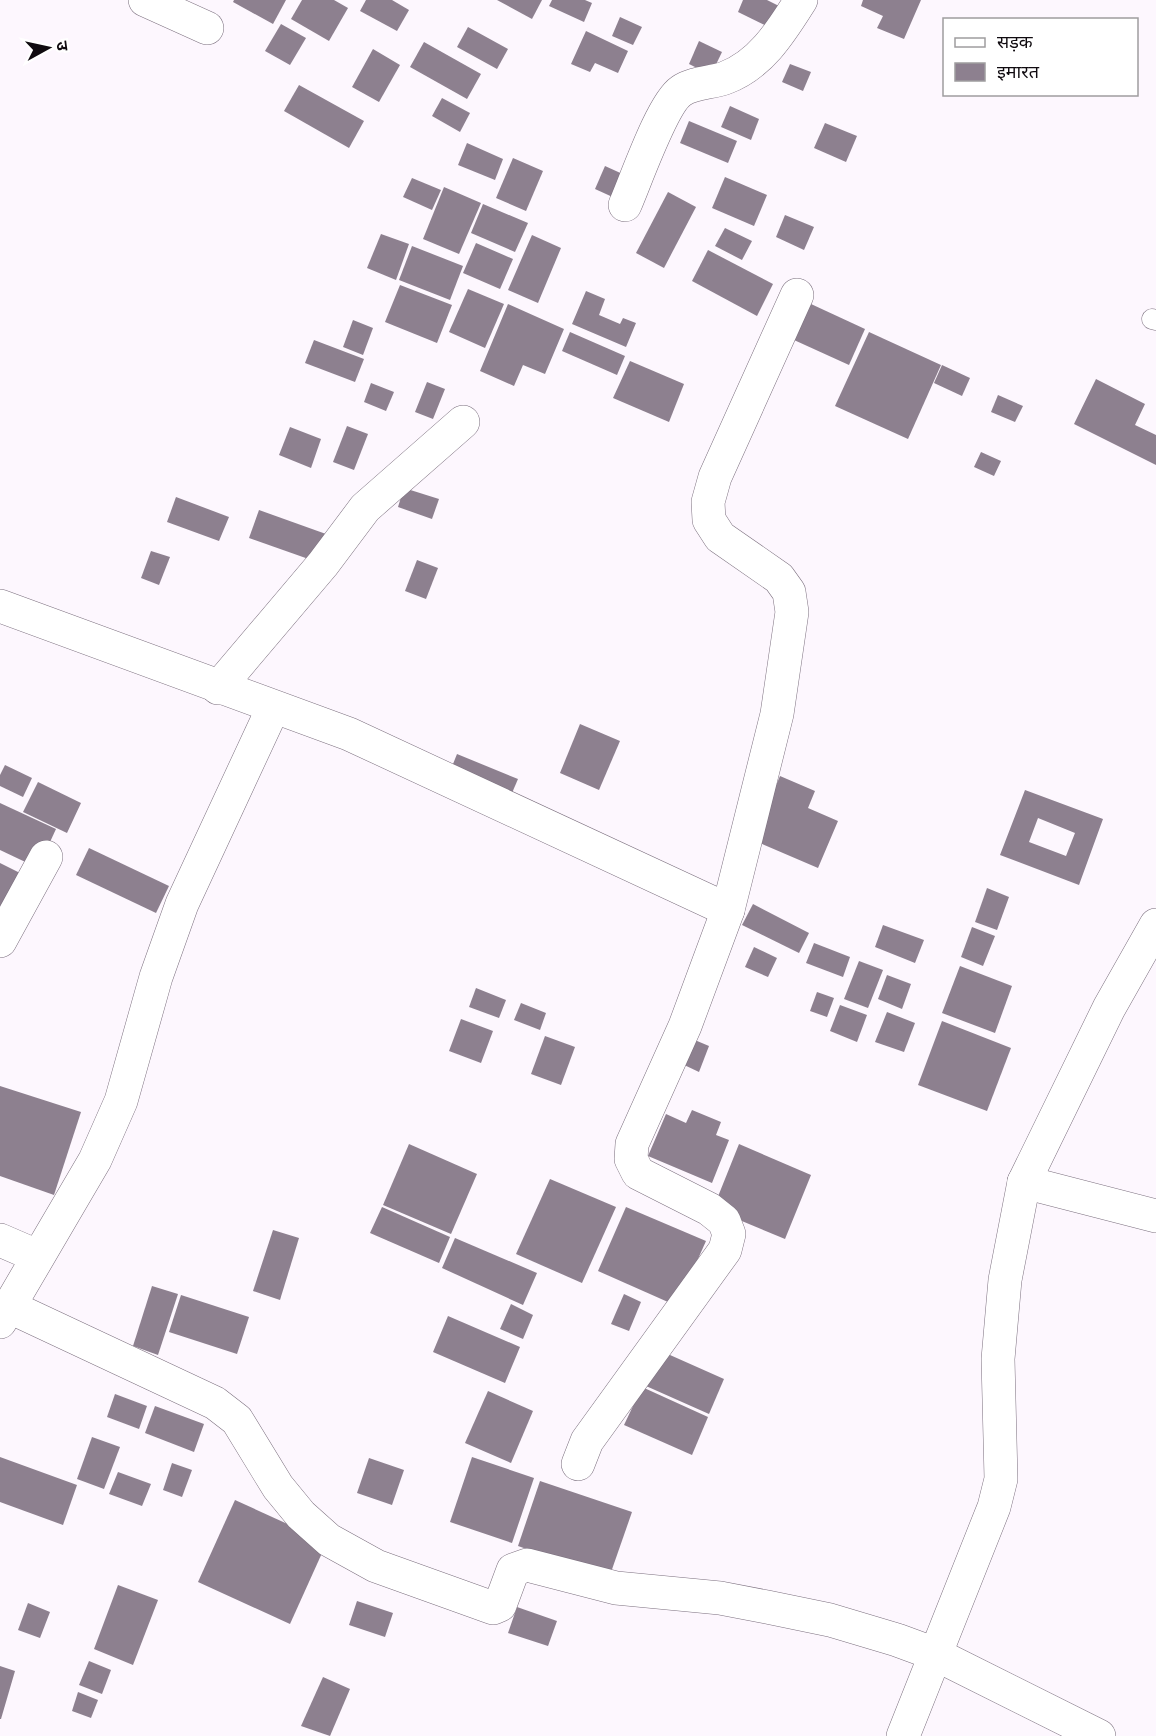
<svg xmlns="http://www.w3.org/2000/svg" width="1156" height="1736" font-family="Lato,'Noto Sans Devanagari',sans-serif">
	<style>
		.building { fill: #8d808f; fill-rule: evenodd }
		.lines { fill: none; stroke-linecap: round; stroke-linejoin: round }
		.service-casing { stroke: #7c707f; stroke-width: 21 }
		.minor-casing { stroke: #7c707f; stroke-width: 34 }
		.service { stroke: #fff; stroke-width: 20 }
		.minor { stroke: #fff; stroke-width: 33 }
	</style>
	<rect width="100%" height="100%" fill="#fdf7fe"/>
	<g class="building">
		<path d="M234,0h52l-13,24 -40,-22z"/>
		<path d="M302,0h32l14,8 -19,33 -38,-22z"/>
		<path d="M366,0h26l17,10 -12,21 -37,-20z"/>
		<path d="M497,0h45l-10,19z"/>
		<path d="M552,0h33l7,3 -8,19 -35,-16z"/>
		<path d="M743,0h24l16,8 -10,21 -35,-17z"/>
		<path d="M863,0h58l-17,39 -27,-11 6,-12 -22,-10z"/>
		<path d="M620,17l22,10 -9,18 -21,-9z"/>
		<path d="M281,24l25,14 -16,27 -25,-14z"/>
		<path d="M468,27l40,22 -11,20 -40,-22z"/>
		<path d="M586,31l42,20 -10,22 -23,-10 -5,9 -19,-8z"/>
		<path d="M699,41l23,11 -11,23 -22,-11z"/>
		<path d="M424,42l57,32 -14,25 -57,-32z"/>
		<path d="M373,49l27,16 -21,37 -27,-15z"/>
		<path d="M790,64l21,8 -8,19 -21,-9z"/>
		<path d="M299,85l65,36 -15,27 -65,-37z"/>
		<path d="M442,98l28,15 -10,19 -28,-16z"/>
		<path d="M730,106l29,13 -8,21 -30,-13z"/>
		<path d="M689,121l48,20 -9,22 -48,-20z"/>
		<path d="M825,123l32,13 -11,26 -32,-14z"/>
		<path d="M467,143l36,16 -8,21 -37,-15z"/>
		<path d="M513,158l30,13 -17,40 -30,-13z"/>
		<path d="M605,166l22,10 -10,23 -22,-10z"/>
		<path d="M725,177l42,18 -13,31 -42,-18z"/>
		<path d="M412,178l29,12 -9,20 -29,-13z"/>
		<path d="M444,187l37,16 -22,51 -36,-15z"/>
		<path d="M668,192l28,15 -32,61 -28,-15z"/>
		<path d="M483,204l45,19 -13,29 -44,-19z"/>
		<path d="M785,215l29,12 -10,23 -28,-13z"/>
		<path d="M725,228l27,13 -10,19 -27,-14z"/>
		<path d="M381,234l28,10 -13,36 -29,-12z"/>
		<path d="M532,235l29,13 -23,55 -30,-13z"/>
		<path d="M476,243l37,16 -13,30 -37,-16z"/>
		<path d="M412,246l51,20 -13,34 -51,-20z"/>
		<path d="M708,250l65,34 -16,32 -65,-35z"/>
		<path d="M400,285l52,20 -15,38 -52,-21z"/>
		<path d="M468,289l36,15 -19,44 -36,-16z"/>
		<path d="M586,291l19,8 -6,16 21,9 3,-6 13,5 -10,24 -54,-23z"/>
		<path d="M508,304l56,25 -19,45 -22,-9 -9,21 -34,-15z"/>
		<path d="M811,304l54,25 -16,36 -55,-25z"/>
		<path d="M353,320l20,8 -10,27 -20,-8z"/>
		<path d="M570,332l55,24 -8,19 -55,-24z"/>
		<path d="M869,332l72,33 -33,74 -73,-33z"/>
		<path d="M314,340l50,19 -9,23 -50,-19z"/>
		<path d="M630,361l54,23 -15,38 -56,-24z"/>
		<path d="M942,365l28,13 -8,18 -28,-13z"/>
		<path d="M1096,379l49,25 -10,21 21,10v30l-82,-41z"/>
		<path d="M427,382l18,7 -12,30 -18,-7z"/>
		<path d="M371,383l23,9 -8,19 -22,-9z"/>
		<path d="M998,395l25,11 -8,16 -24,-10z"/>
		<path d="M347,426l21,8 -14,36 -21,-8z"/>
		<path d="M290,427l31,12 -10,29 -32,-13z"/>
		<path d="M981,452l20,9 -7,15 -20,-9z"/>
		<path d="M404,488l35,11 -7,20 -34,-12z"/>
		<path d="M176,497l53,20 -10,24 -52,-19z"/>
		<path d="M259,510l67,24 -9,28 -68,-24z"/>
		<path d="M151,551l19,6 -11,28 -18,-7z"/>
		<path d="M417,560l21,8 -12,31 -21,-8z"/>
		<path d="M580,724l40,17 -21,49 -39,-17z"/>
		<path d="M457,754l61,25 -9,21 -60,-26z"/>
		<path d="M5,765l27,13 -9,19 -23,-11v-11z"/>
		<path d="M780,776l35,15 -7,17 30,13 -20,47 -65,-28z"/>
		<path d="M38,782l43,21 -14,30 -44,-21z"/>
		<path d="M1025,790l78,29 -24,66 -79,-30zM1038,818l37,15 -9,23 -37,-14z"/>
		<path d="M0,803l56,26 -18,39 -38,-18z"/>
		<path d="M89,848l80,38 -13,27 -80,-38z"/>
		<path d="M0,863l28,14 -28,57z"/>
		<path d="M987,888l22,9 -12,33 -22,-8z"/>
		<path d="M753,904l56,29 -10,20 -57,-28z"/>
		<path d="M883,925l41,15 -9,23 -40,-16z"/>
		<path d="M972,927l23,9 -12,30 -22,-9z"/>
		<path d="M814,943l36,14 -7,20 -37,-14z"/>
		<path d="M754,947l23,11 -9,19 -23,-10z"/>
		<path d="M859,961l24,9 -15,38 -24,-9z"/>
		<path d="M960,966l52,20 -17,47 -53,-20z"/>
		<path d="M887,975l24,9 -9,25 -24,-10z"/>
		<path d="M476,988l30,12 -7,18 -30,-11z"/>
		<path d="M817,992l17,6 -7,19 -17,-6z"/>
		<path d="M521,1003l25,10 -6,17 -26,-10z"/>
		<path d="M840,1005l27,10 -10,27 -27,-11z"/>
		<path d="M887,1012l28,11 -11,29 -29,-10z"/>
		<path d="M461,1019l32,12 -12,32 -32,-12z"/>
		<path d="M942,1021l69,27 -24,63 -69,-26z"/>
		<path d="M545,1036l30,11 -14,38 -30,-11z"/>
		<path d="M690,1038l19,8 -10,26 -19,-9z"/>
		<path d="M0,1086l81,26 -27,83 -54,-19z"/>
		<path d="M692,1110l29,12 -5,13 13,5 -17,43 -64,-27 18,-42 20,9z"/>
		<path d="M409,1144l68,30 -26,60 -68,-29z"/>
		<path d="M739,1144l72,31 -26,64 -72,-30z"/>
		<path d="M550,1179l66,28 -34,76 -66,-29z"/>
		<path d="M382,1207l68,30 -11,26 -69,-30z"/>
		<path d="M626,1207l80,34 -29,65 -79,-35z"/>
		<path d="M273,1230l26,8 -19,62 -27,-9z"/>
		<path d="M455,1238l82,35 -14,32 -81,-37z"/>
		<path d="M152,1286l26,8 -20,61 -25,-9z"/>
		<path d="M624,1294l17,8 -12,29 -18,-7z"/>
		<path d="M181,1295l68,22 -12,37 -68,-22z"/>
		<path d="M511,1304l22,11 -10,24 -23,-10z"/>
		<path d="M448,1316l72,31 -15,36 -72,-31z"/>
		<path d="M661,1351l63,28 -15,35 -63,-28z"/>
		<path d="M642,1387l66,30 -16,38 -68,-30z"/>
		<path d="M488,1391l45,20 -22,52 -46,-20z"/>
		<path d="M115,1394l32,12 -8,23 -32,-12z"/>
		<path d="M155,1406l49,18 -10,28 -49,-19z"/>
		<path d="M92,1437l28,10 -16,42 -27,-10z"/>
		<path d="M0,1457l77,28 -14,40 -63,-23z"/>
		<path d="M472,1457l62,21 -22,65 -62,-21z"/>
		<path d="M369,1458l35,12 -12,35 -35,-12z"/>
		<path d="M172,1463l20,7 -10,27 -19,-7z"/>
		<path d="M118,1472l33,12 -9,22 -33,-12z"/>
		<path d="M540,1481l92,31 -23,66 -91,-32z"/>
		<path d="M235,1500l92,42 -37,82 -92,-42z"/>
		<path d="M118,1585l40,15 -25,65 -39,-16z"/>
		<path d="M357,1601l36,12 -8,24 -36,-12z"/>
		<path d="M28,1603l22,9 -10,26 -22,-8z"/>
		<path d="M517,1607l40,14 -9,25 -40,-13z"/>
		<path d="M89,1661l22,9 -9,24 -23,-9z"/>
		<path d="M0,1666l15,5 -14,48h-1z"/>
		<path d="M323,1677l27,12 -20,47 -29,-10z"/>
		<path d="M78,1692l20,8 -7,18 -19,-7z"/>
	</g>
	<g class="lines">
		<defs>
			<path id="service" d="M1152,319l4,1"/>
			<g id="minor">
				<path d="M145,0l62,28"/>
				<path d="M625,205c11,-25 37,-101 56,-114 13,-9 31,-8 44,-13 36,-13 57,-48 76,-78"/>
				<path d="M0,606l349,128 379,176"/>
				<path d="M218,688l105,-124 42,-56 98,-86"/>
				<path d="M0,941l46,-84"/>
				<path d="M1024,1182l132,34"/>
				<path d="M0,1240l37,16"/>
				<path d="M8,1306l207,97 22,17 41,67 23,28 28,25 47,26 117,42 7,-3 13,-35 14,-5 89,23 104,10 47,9 63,13 67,20 38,14 164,82"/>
				<path d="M0,1322l95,-162 26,-59 35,-124 26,-73 91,-196"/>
				<path d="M578,1464l9,-23 138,-191 4,-16 -5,-13 -15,-12 -71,-36 -7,-14 1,-15 53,-118 43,-116 49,-196 15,-102 -3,-20 -10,-14 -59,-41 -11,-17 -1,-18 7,-25 82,-182"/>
				<path d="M903,1736l91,-229 7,-28 -3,-120 7,-79 19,-98 85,-174 47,-83"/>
			</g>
		</defs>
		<use href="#service" class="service-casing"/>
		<use href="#minor" class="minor-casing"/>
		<use href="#service" class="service"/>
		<use href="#minor" class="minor"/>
	</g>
	<rect x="943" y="18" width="195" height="78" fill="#ffffff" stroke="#9f9d9f" stroke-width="1.5"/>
	<rect x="955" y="38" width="30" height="9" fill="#ffffff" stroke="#9f9d9f" stroke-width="1.5"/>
	<text x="997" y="48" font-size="18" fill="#100b10">सड़क</text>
	<rect x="955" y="63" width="30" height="18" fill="#8d808f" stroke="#9f9d9f" stroke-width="1.5"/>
	<text x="997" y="78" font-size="18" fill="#100b10">इमारत</text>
	<g transform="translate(48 48) rotate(82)" stroke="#ffffff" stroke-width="4.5" paint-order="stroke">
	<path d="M0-4.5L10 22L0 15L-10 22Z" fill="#100b10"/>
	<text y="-9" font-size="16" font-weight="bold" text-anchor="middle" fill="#100b10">उ</text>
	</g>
</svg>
